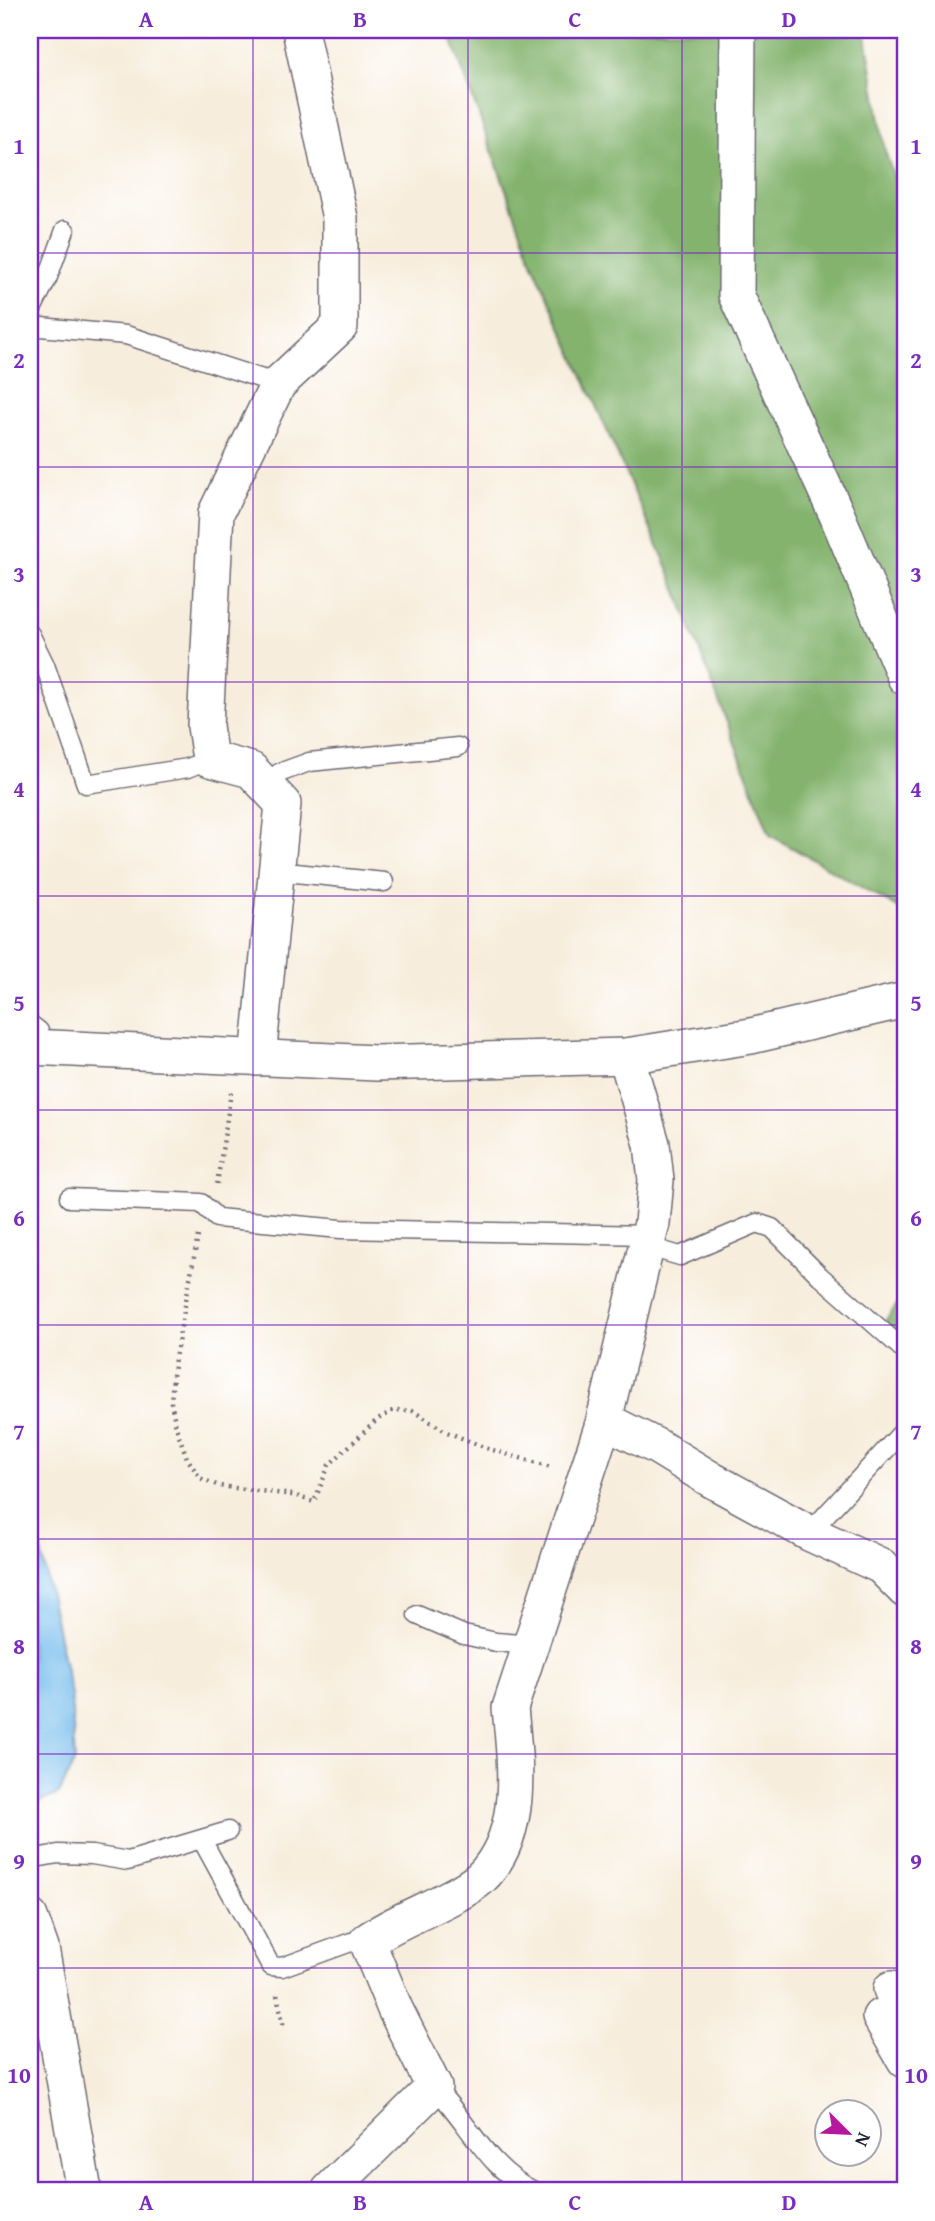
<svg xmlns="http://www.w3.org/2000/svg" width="935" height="2221" font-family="'Gentium Book Plus',serif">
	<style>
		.forest { fill: #83b36d; stroke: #526a54; stroke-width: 2 }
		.water { fill: #75bcec; stroke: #4c6f94; stroke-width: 2 }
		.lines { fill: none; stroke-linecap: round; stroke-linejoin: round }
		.lane-casing { stroke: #6d6973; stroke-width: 21 }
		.street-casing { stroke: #6d6973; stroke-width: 38 }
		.path { stroke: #6d6973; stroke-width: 4.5; stroke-dasharray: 2 5; stroke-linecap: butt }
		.lane { stroke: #fff; stroke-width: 18 }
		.street { stroke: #fff; stroke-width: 35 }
		.grid { fill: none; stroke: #7b2cbf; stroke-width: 2; stroke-opacity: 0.55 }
		.neatline { fill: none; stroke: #7b2cbf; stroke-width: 2.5 }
		.grid-label { font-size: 23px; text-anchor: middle; font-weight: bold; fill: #7b2cbf }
	</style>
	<rect width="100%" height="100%" fill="#fff"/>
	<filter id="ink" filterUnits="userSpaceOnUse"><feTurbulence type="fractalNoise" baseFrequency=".0143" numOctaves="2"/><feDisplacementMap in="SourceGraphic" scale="14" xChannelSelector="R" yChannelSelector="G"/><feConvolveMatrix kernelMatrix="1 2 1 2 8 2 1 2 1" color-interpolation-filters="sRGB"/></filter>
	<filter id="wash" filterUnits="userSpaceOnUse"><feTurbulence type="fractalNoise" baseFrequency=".00686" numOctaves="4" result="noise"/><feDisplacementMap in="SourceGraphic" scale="28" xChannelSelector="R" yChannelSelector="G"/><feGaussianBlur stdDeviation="1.57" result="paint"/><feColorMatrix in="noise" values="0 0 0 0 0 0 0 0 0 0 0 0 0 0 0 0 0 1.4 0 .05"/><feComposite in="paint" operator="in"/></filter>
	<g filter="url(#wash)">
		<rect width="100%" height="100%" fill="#f7eddc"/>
		<g class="forest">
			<path d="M448,30h417l20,121 20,59v702l-135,-77 -102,-267 -135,-304z"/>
			<path d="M905,1294v43l-22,-13z"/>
		</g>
		<path class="water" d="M30,1499l41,196 4,65 -16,34 -29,12z"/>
	</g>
	<g filter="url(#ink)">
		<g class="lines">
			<defs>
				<g id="lane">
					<path d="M30,313l18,-36 17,-47"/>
					<path d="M30,326l96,9 152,49"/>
					<path d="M30,634l15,31 41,119 102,-16 22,-9"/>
					<path d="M266,786l13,-13 30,-11 149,-15"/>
					<path d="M276,871l108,11"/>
					<path d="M30,1024l9,7 4,17"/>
					<path d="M69,1198l132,5 16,15 124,11 308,6"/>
					<path d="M646,1246l34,10 77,-33 15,5 48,48 85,75"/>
					<path d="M809,1533l96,-104"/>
					<path d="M417,1615l47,20 32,7 35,3"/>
					<path d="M202,1840l69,126 11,1 69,-25 16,-1"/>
					<path d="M30,1859l28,-5 34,1 36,6 100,-30"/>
					<path d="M434,2087c34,34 54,83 100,104"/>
				</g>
				<g id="street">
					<path d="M738,30l-2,265 101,220 68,162"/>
					<path d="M30,1047l346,16 250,-7 125,-20 154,-36"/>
					<path d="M258,1058l25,-254 -32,-34 -41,-11 -5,-33 11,-213 62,-129 62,-58v-108l-40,-188"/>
					<path d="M604,1420l54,27 54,33 97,53 72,33 24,24"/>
					<path d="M30,1917l11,31 43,243"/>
					<path d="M891,1989l14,30"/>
					<path d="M880,2017l25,43"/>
					<path d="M329,2191l105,-104 -39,-78 -28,-68c26,-18 54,-28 82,-43 12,-6 31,-17 39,-28 36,-44 27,-109 22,-162l93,-284 49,-201 4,-43 -4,-36 -26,-88"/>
				</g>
			</defs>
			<use href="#lane" class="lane-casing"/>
			<use href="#street" class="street-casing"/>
			<g class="path">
				<path d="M217,1184l14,-92"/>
				<path d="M198,1236l-24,128 -3,38 5,25 11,31 13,20 19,8 74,9 21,7 15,-37 49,-46 16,-9 19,1 34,21 39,16 65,19"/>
				<path d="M277,1995l7,33"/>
			</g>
			<use href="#lane" class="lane"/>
			<use href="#street" class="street"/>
		</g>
	</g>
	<path class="grid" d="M253,30v2161M468,30v2161M682,30v2161M30,253h875M30,467h875M30,682h875M30,896h875M30,1110h875M30,1325h875M30,1539h875M30,1754h875M30,1968h875"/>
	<rect width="935" height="2221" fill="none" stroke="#fff" stroke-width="77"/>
	<g transform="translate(848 2133) rotate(114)"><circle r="33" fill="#ffffff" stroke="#a7a7b1" stroke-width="2"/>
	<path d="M0-5L12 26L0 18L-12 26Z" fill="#b5179e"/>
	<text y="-10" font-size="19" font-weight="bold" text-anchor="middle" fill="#22223b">N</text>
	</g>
	<rect x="38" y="38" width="859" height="2144" class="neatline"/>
	<g class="grid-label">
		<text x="146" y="27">A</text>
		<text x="360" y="27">B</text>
		<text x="575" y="27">C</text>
		<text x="789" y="27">D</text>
		<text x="19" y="154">1</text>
		<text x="916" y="154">1</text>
		<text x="19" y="368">2</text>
		<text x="916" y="368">2</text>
		<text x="19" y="582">3</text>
		<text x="916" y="582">3</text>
		<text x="19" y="797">4</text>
		<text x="916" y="797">4</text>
		<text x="19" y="1011">5</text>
		<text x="916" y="1011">5</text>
		<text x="19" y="1226">6</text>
		<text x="916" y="1226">6</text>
		<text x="19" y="1440">7</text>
		<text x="916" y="1440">7</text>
		<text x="19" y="1654">8</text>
		<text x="916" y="1654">8</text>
		<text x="19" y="1869">9</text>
		<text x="916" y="1869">9</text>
		<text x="19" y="2083">10</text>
		<text x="916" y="2083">10</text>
		<text x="146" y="2210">A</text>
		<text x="360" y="2210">B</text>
		<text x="575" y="2210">C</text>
		<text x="789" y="2210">D</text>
	</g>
</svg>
